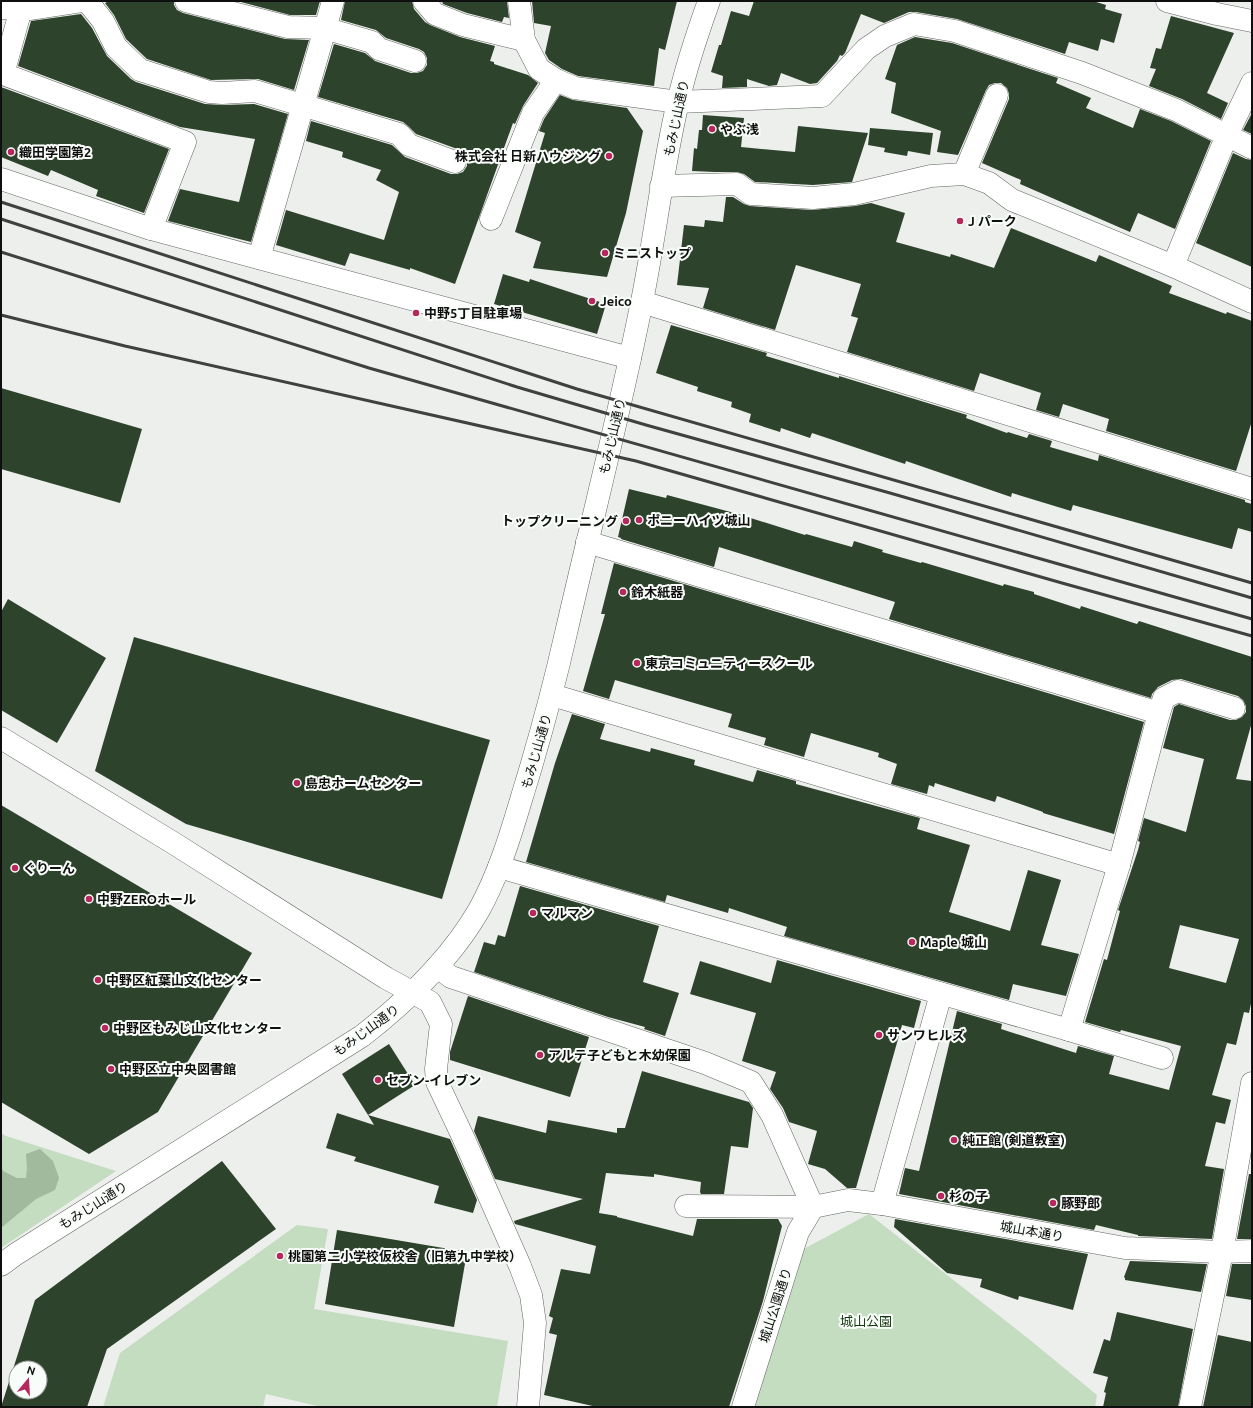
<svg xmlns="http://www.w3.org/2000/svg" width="1253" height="1408" font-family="Ubuntu,'Noto Sans JP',sans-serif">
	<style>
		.green { fill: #c4dcc0 }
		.forest { fill: #a1ba9e }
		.building { fill: #2e432c; fill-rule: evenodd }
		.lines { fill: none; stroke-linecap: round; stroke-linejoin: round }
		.minor-casing { stroke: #636663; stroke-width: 23 }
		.minor { stroke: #fff; stroke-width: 22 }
		.rail { stroke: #3f413f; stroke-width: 3 }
		.poi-dot { fill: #b5275d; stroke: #f9fdf9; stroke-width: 1.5 }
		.labels { text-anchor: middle; stroke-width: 4; stroke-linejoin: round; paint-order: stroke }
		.street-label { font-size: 13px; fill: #0e0f0e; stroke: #f9fdf9 }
		.poi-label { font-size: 13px; font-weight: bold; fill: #0e0f0e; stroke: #f9fdf9; text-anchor: start }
		.park-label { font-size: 13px; fill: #143710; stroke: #f9fdf9 }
	</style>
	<rect width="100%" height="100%" fill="#ecefeb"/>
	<g class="green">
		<path d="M1,1133l5,3 110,35 -115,77z"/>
		<path d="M869,1214l161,126 67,55 -2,12h-345l48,-155z"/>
		<path d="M297,1225l31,4 -14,80 194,32 -11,66h-175l-56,-13 -3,13h-160l17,-54z"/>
	</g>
	<path class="forest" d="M40,1149l13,12 6,17 -4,12 -19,9 -35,29v-62l2,5 14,7h9l1,-10 -1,-14z"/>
	<g class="building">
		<path d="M109,1h65v4l3,5 6,3 102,26 24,1 -15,50 -36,-11 -47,1 -64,-21 -21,-20 -12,-24 -9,-12z"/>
		<path d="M237,1h83l-4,14h-26z"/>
		<path d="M345,1h67l2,8 11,13 5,3 30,12 35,9 -5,15 4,1v2l34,11 10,8 -15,23 -8,18 -2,-1 -58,161 -45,-16v2l-60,-17 -5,13 -69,-21 10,-35 98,30 15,-48 -23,-12 5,-10 -39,-13 1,-5 -37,-11 5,-20 81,24 13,12 46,17h6l6,-2 4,-6v-6l-2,-6 -5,-4 -44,-16 -8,-8 -5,-4 -85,-25 16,-53 31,9 10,8 36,12h6l6,-2 4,-6v-7l-3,-6 -5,-3 -33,-11 -10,-8 -35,-10z"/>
		<path d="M442,1h65l2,17 -5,-1 -2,5 -35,-9 -24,-9z"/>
		<path d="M532,1h145l-12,49 -6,-2 -5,38 -76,-10 -16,-7 -13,-9 -4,-7 6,-27 -17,-3z"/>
		<path d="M754,1h339l13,4 -1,4 17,5 -8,29 -13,-4 -3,12 -29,-9 -4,12 -108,-35 -41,-7h-7l-25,11 -23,-9 -16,39 -3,3 -2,-1 -3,6 -20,22 -7,1 -29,-11 -4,12 -8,1 -22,-7v8l-25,1 1,-12 -12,-4 8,-27h2l10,-34 18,5z"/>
		<path d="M81,14l11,14 15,28 24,23 5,3 69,22 18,1 31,-1 34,10 -37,128 -83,-21 12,-32 59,13 16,-63 -75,-12 -162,-61 13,-45z"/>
		<path d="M1171,16l63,17 -27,60 21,10 -7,16 -39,-20 -33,-13 7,-17 -6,-1 6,-20 5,1z"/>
		<path d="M915,37l37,6 106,35 -2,5 35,15 -5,10 47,20 7,-19 31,12 40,20 -36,88 -37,-16 -8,19 -110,-48 1,-4 -39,-17 27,-64v-5l-2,-6 -6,-5h-6l-6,2 -3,5 -28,65 -21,-3 4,-21 -50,-18 5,-30 -11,-4 12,-34z"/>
		<path d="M1,87l168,62 -25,64 -48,-17 2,-6 -47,-20 -3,6 -47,-19z"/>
		<path d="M560,95l13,5 54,8 16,23 -17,82 -19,64 -74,-9 8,-26 -26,-10 30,-99 -6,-2 5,-12z"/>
		<path d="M703,115l41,3 -3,29 54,5 3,-26 70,7 -16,49 -39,3 -58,-3 -11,-8 -7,-2h-22l-23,-1 2,-23 3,1 2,-19h3z"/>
		<path d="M1251,115l1,1v18l-9,-4z"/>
		<path d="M870,128l63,5 -3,22 -22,-4 -1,5 -23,-4 1,-4 -17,-3z"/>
		<path d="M1233,153l13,6 6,1v107l-56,-24z"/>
		<path d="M726,197h7l11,7 6,2 62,4 43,-4 16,-3 34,10 -9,29 54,15 1,-3 43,14 17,-40 85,34 3,-7 73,31 -3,7 57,21 1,-2 25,9v100l-16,50 -130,-40 3,-12 -46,-15 -4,13 -23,-7 5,-17 -61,-20 -6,18 -127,-39 11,-34 -7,-2 10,-32 -65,-19 -21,65 -72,-22 6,-20 -32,-3 7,-60 20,2 1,-7 18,2z"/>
		<path d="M503,274l26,8 1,-3 76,25 -9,30 -103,-30z"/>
		<path d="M671,325l96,28 -1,3 73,22v-2l128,39 -1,3 41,15 1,-1 19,6 2,-4 23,7 -2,6 48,14 1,-6 146,45v2l7,2v28l-14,-4 -6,21 -159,-44 -2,6 -59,-18 -1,4 -105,-36 -1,3 -93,-31 -2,5 -29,-10 -1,4 -31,-10 2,-8 -20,-7 1,-5 -35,-11 1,-4 -42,-14z"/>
		<path d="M1,388l141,41 -22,74 -119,-34z"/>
		<path d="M629,489l37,9 1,-3 71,19 67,21 1,-1 46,13 2,-6 29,9 -1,2 39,11 1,-1 81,24 1,-2 30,8v2l46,15 1,-3 56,18 2,-3 113,36v65l-16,57 16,2v218l-3,14 -5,-1 -8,33 -9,-2 -15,52 19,5 -6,24 -9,-2 -11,44 19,3 -12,70 -74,-3v-1l-42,-10 -2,5 -195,-36 6,-26 14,3 38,-160 45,13 -1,5 75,24 2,-7 36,10 -5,18 60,16 12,-44 -60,-16 -1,2 -35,-10 19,-63 3,1 13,-49 -2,-1 20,-60 2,-8 -2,-1 6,-23 42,14 18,-73 -41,-11 11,-41 5,-3 51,16h6l6,-3 4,-5v-6l-3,-6 -5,-4 -57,-17 -9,1 -14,7 -6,7 -1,4 -262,-79 6,-17 -176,-55 -5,20 -93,-28v-1l-3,-1zM1180,925l59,14 -13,44 -57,-15z"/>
		<path d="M614,563l530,159 -30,112 -71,-21v-1l-46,-16 -2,6 -60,-19 -1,4 -5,-2 -2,9 -36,-10 6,-20 -19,-7 1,-4 -68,-20 -7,24 -40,-12 2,-7 -38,-11 4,-13 -117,-34 -6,19 -26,-8 22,-77h-4z"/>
		<path d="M8,599l98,59 -49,85 -56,-33v-98z"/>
		<path d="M134,637l356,103 -48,159 -256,-75 -91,-53z"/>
		<path d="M572,714l33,10 -5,15 50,13 1,-4 44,12 -1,5 59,17 4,-12 39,11v3l124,34 -3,11 53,16 -21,67 61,19 18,-61 33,10 -20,65 38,9 -13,42 -53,-12 -4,16 -225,-64 3,-9 -58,-19 -1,5 -61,-18 -2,7 -139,-40 29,-99z"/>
		<path d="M1,805l251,148 -94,159 -69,42 -88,-52z"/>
		<path d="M520,886l139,40 -16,56 36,11 -14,43 -21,-7 1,-2 -37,-10 -134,-45 10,-30 11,3 3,-10 7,2z"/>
		<path d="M777,960l144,41 -7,27 -12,-3 -46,163h-9l-22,-19 -17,-5 9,-33 -28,-9 -6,-14 -13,-19 6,-17 -34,-11 14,-48 -66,-19 10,-33 71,22z"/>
		<path d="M468,996l121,41 -19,60 -120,-37v-8z"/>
		<path d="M389,1044l26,41 -47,30 -26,-41z"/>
		<path d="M642,1071l107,31 4,6 -5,40 -17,-2 -7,48h-23l-1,-2 1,-10 -47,-8v3l-48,-4 -7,40 18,3v1l76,19 4,-17h81l4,7 -19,75 -34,106h-132l-53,-12 13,-60 -8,-2 4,-15 -4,-2 12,-47 29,5 6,-28 -81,-22 -1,-3 69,-22 -88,-20 -21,-48 4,-15 68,17 2,-13 69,13v-5h8z"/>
		<path d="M337,1113l37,12 -6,-10 82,24 27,61 -4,13 -39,-10 5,-17 -85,-25 2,-4 -30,-9z"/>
		<path d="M222,1161l54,68 -169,120 -20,58h-86l34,-107zM16,1368h24v24h-24z"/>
		<path d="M1249,1174h3v65h-15z"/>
		<path d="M895,1219l193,35 -15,56 -54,-14 -1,4 -38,-13 2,-8 -35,-6 -53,-46z"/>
		<path d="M337,1230l130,22 -13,75 -129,-23z"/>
		<path d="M1130,1261l77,3 -6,28 -76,-12v-2l-1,-1z"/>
		<path d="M1232,1264h20v36l-26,-4z"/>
		<path d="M1117,1312l76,17 -15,78h-75l3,-14 -2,-1 4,-15 -15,-4 11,-34 6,2z"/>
		<path d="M1218,1335l34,7v65h-49z"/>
	</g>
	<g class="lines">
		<defs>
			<g id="minor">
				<path d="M87,1l16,20 13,26 24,23 69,22 13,1 33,-2 144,43 10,11 46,17"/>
				<path d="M186,1l102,26 36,1 48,14 7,7 36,12"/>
				<path d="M424,1l11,13 28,11 61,15"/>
				<path d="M519,1l5,39 15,29 17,11 19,8 103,14 144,-6 44,-47 19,-13 29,-12 41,7 127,42 94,37 76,38"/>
				<path d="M1167,1l50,13 35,7"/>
				<path d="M1,8l30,1 52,-8"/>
				<path d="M21,9l-18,65 182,68 -34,87"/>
				<path d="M964,174l33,-79"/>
				<path d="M1,179l150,50 479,129"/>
				<path d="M661,186l76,-2 14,10 62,4 41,-4 77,-18 33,-2 25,9 23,17 161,66 79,36"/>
				<path d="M491,219l42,-106 23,-33"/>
				<path d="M259,258l74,-257"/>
				<path d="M1173,266l54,-131 25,-52"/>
				<path d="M642,302l610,187"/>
				<path d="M552,695l567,170"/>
				<path d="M1159,713l5,-15 14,-7 56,17"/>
				<path d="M1,738l174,106 211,134 44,24 11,22 -5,45 1,13 26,55 57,129 11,29 4,28 -7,84"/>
				<path d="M499,867l570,163 50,-165 40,-152 -572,-171"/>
				<path d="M437,967l14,10 254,86 46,19 21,33 41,92"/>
				<path d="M1069,1030l93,28"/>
				<path d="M882,1204l59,-210"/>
				<path d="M686,1206l127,1 35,-7 34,4 243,44 97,4 30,-1"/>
				<path d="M1,1265l15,-11 346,-218c45,-35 88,-76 117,-126 21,-38 33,-80 45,-120 16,-52 30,-104 42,-157 25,-109 53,-217 75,-327 14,-67 21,-136 37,-204 8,-34 19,-68 31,-101"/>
				<path d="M743,1407l55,-175 15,-25"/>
				<path d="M1190,1407l32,-155 30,-169"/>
			</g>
		</defs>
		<use href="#minor" class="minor-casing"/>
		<use href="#minor" class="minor"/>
		<g class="rail">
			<path d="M1,202l576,187 675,194"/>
			<path d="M1,219l516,168 129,38 244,68 362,105"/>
			<path d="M1,252l368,116 883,251"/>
			<path d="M1,315l124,31 511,115 426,122 190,53"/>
		</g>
	</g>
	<g class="poi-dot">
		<circle cx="712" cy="129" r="4"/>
		<circle cx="11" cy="152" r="4"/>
		<circle cx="609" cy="156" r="4"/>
		<circle cx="960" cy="221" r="4"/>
		<circle cx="605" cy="253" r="4"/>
		<circle cx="592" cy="301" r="4"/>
		<circle cx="416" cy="313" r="4"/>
		<circle cx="639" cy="520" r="4"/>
		<circle cx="626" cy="521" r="4"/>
		<circle cx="623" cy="592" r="4"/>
		<circle cx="637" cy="663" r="4"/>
		<circle cx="297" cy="783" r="4"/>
		<circle cx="15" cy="868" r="4"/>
		<circle cx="89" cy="899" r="4"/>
		<circle cx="533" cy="913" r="4"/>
		<circle cx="912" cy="942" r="4"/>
		<circle cx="98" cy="980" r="4"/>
		<circle cx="105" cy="1028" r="4"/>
		<circle cx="879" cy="1035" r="4"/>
		<circle cx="540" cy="1055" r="4"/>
		<circle cx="111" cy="1069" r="4"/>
		<circle cx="378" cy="1080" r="4"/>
		<circle cx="954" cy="1140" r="4"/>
		<circle cx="941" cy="1196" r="4"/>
		<circle cx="1053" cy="1203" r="4"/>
		<circle cx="280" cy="1256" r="4"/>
	</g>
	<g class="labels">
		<g class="street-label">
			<text transform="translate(676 118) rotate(-78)" y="5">もみじ山通り</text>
			<text transform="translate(612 436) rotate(-77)" y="5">もみじ山通り</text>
			<text transform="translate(536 751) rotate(-74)" y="5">もみじ山通り</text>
			<text transform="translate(366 1030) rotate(-36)" y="5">もみじ山通り</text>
			<text transform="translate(93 1205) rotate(-32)" y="5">もみじ山通り</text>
			<text transform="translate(1032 1231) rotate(10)" y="5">城山本通り</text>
			<text transform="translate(775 1305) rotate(-72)" y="5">城山公園通り</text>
		</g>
		<g class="poi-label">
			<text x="720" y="134">やぶ浅</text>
			<text x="19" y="157">織田学園第2</text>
			<text x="601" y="161" text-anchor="end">株式会社 日新ハウジング</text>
			<text x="968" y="226">J パーク</text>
			<text x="613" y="258">ミニストップ</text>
			<text x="600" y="306">Jeico</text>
			<text x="424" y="318">中野5丁目駐車場</text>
			<text x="647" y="525">ポニーハイツ城山</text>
			<text x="618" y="526" text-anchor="end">トップクリーニング</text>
			<text x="631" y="597">鈴木紙器</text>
			<text x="645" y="668">東京コミュニティースクール</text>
			<text x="305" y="788">島忠ホームセンター</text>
			<text x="23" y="873">ぐりーん</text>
			<text x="97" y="904">中野ZEROホール</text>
			<text x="541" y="918">マルマン</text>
			<text x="920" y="947">Maple 城山</text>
			<text x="106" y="985">中野区紅葉山文化センター</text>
			<text x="113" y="1033">中野区もみじ山文化センター</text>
			<text x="887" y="1040">サンワヒルズ</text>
			<text x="548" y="1060">アルテ子どもと木幼保園</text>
			<text x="119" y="1074">中野区立中央図書館</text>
			<text x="386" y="1085">セブン-イレブン</text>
			<text x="962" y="1145">純正館 (剣道教室)</text>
			<text x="949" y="1201">杉の子</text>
			<text x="1061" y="1208">豚野郎</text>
			<text x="288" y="1261">桃園第二小学校仮校舎（旧第九中学校）</text>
		</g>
		<g class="park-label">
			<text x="866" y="1326">城山公園</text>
		</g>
	</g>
	<rect width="1253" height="1408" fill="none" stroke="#0e0f0e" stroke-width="4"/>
	<g transform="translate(28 1380) rotate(18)"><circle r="19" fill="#f9fdf9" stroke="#9b9e9b"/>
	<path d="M0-3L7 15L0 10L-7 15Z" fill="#b5275d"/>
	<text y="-6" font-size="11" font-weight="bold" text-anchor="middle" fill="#0e0f0e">N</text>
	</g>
</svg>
